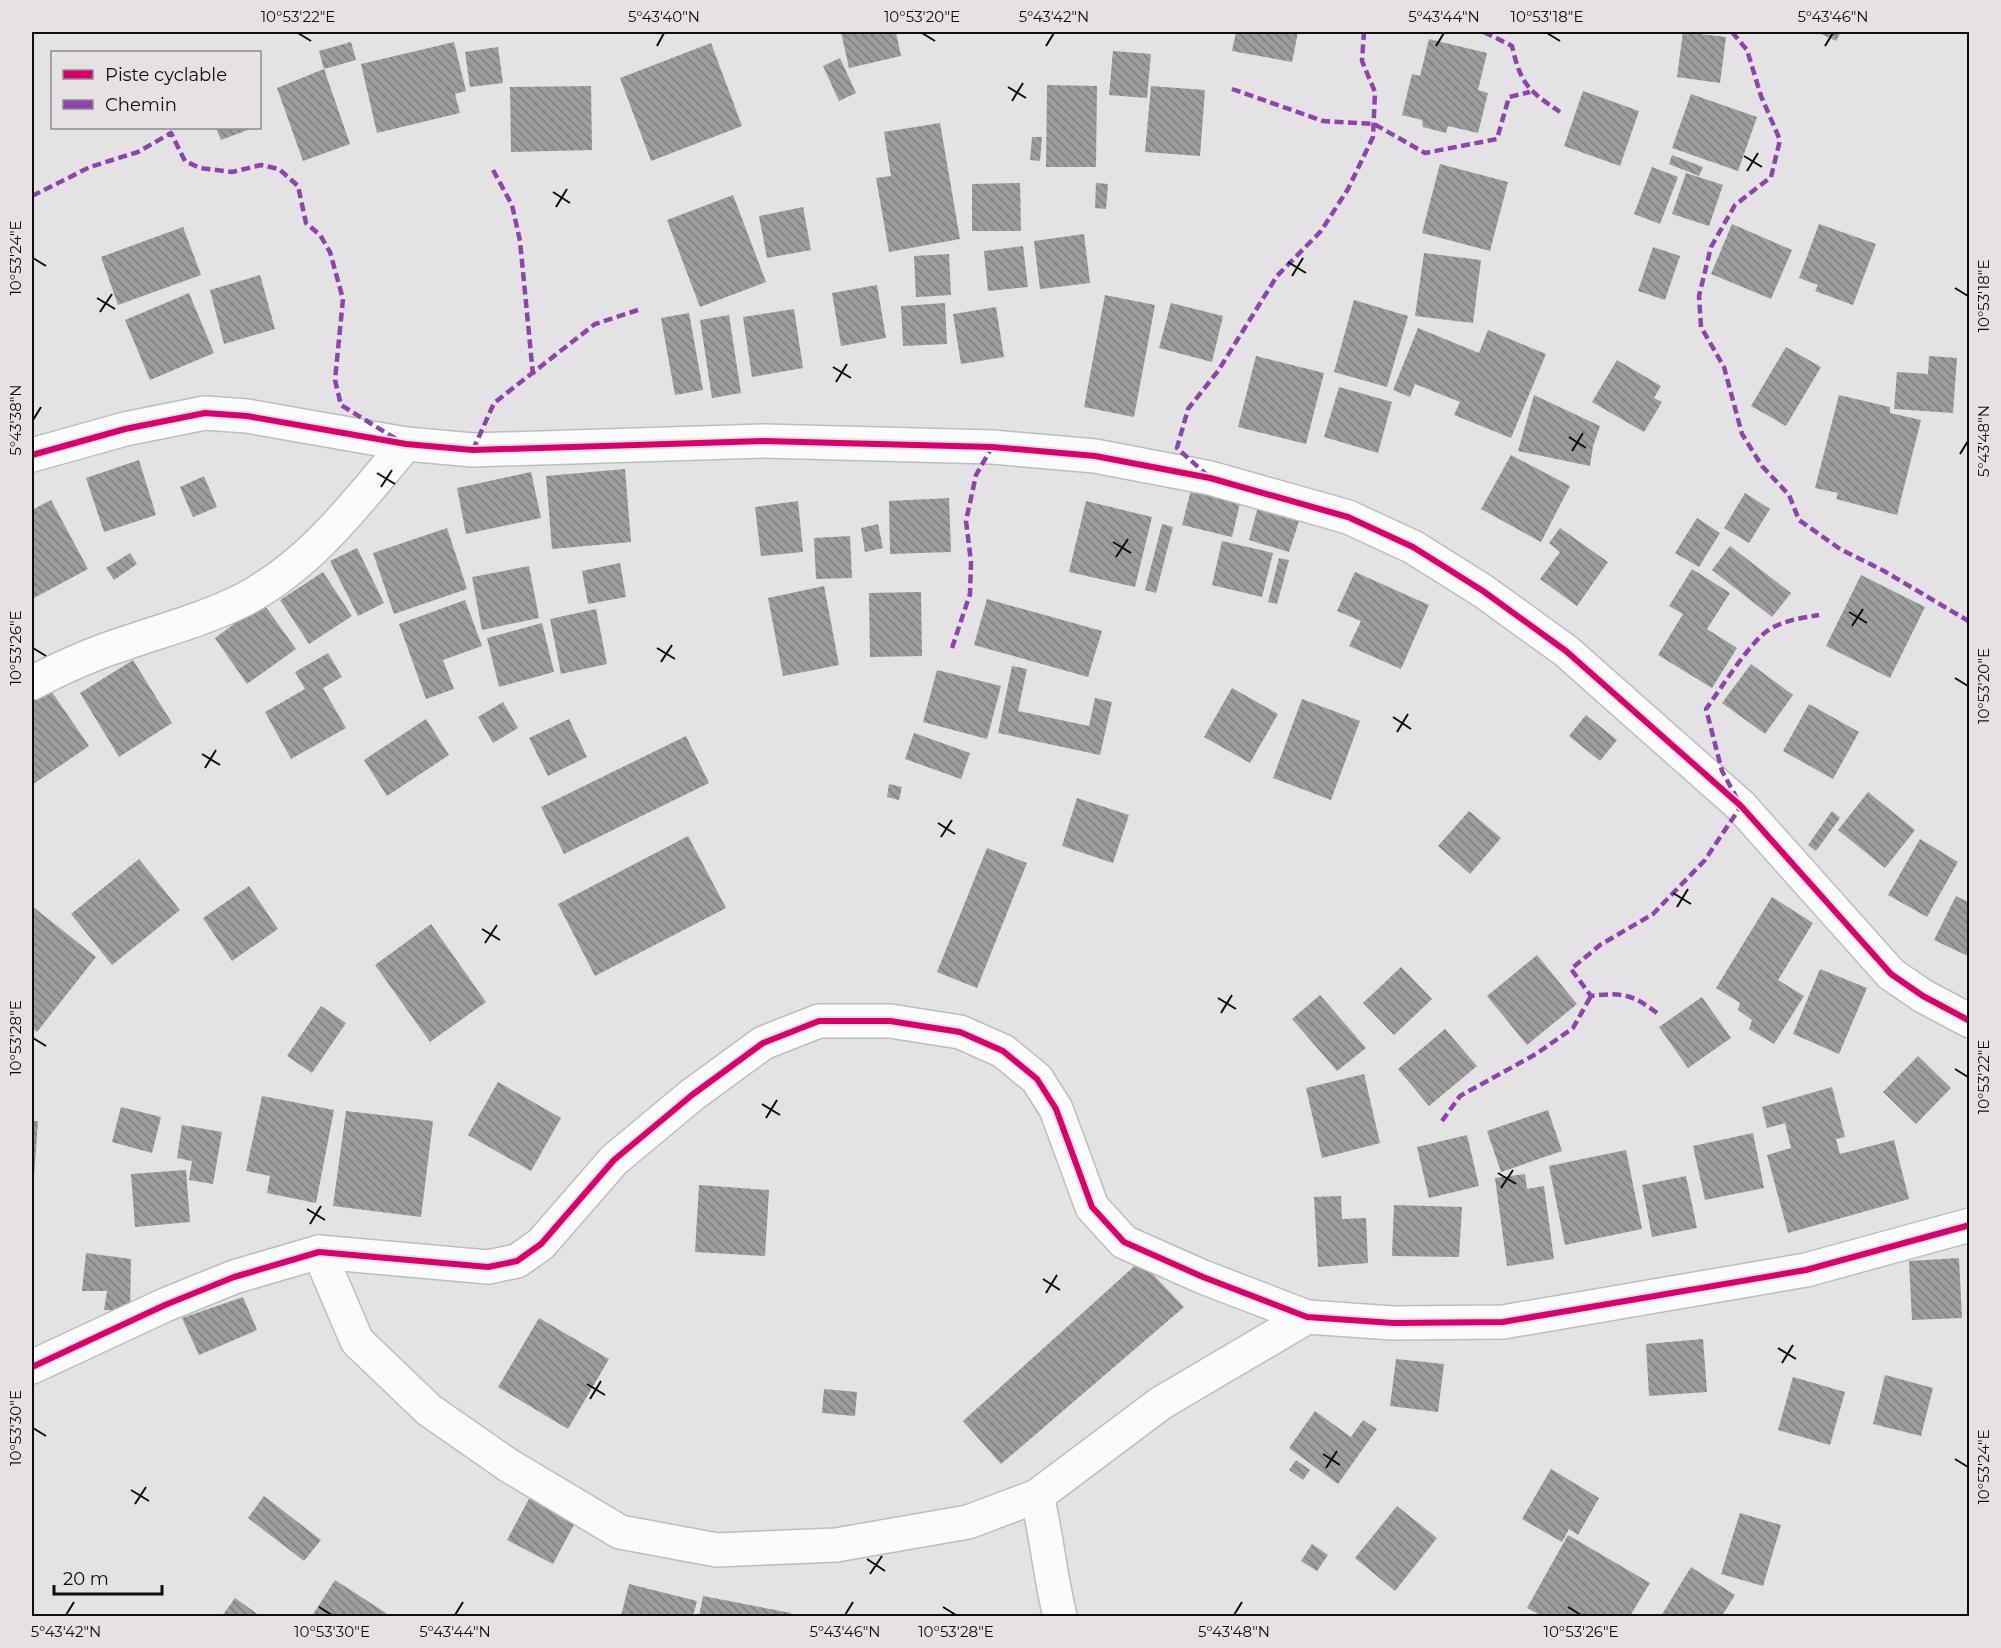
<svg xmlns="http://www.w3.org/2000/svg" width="2001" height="1648" font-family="Montserrat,sans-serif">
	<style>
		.building { fill: url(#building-back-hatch) }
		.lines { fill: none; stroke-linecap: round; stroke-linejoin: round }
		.street-casing { stroke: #bebdbe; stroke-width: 36 }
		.street { stroke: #fbfbfb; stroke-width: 33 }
		.quiet { stroke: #8e44ad; stroke-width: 4.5; stroke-dasharray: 9 4.5; stroke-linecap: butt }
		.cycleway-casing { stroke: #e5e1e5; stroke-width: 10 }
		.cycleway { stroke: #d6006c; stroke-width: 6 }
		.ticks { fill: none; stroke: #0e0d0e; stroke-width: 2 }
		.neatline { fill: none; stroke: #0e0d0e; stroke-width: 2 }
		.ticks-label { font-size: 15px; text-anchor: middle; fill: #0e0d0e }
	</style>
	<defs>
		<pattern id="building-back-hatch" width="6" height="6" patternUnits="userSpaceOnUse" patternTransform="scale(1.5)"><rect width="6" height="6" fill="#9e9d9e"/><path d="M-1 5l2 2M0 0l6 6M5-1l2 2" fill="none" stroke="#7f7e7f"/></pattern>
	</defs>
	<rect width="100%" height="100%" fill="#e4e2e4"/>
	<g class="building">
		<path d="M841,32h55l5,24 -52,12z"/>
		<path d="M1236,32h62l-6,30 -60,-11z"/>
		<path d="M1683,32l43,5 -6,46 -43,-6z"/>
		<path d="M1817,32h24l-5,9z"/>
		<path d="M1429,39l58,14 -9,37 10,3 -10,40 -30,-7 -2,7 -23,-6 -1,-7 -20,-5 10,-41 8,2z"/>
		<path d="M351,42l5,18 -32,9 26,75 -47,17 -26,-73 47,-19 -5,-18z"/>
		<path d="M454,42l12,49 -11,3 5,19 -83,20 -16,-69z"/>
		<path d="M711,43l31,83 -91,35 -31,-83z"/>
		<path d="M498,47l5,36 -33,4 -5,-35z"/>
		<path d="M1113,51l38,3 -4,44 -38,-3z"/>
		<path d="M840,58l16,35 -17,8 -16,-35z"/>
		<path d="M1047,85l50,1 -1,81h-50z"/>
		<path d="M591,86l1,64 -81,2 -1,-65z"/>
		<path d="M1151,86l54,4 -5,66 -55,-4z"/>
		<path d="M1583,91l56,20 -19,55 -56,-20z"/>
		<path d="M1691,94l66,23 -19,54 -66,-23z"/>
		<path d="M940,123l20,116 -71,13 -13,-74 15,-2 -7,-44z"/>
		<path d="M216,128h37l-32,12z"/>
		<path d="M1032,137h10l-2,24 -10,-1z"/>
		<path d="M1672,155l31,12 -4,9 -30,-12z"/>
		<path d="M1440,164l68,18 -18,69 -68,-18z"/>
		<path d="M1652,167l26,10 -18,47 -26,-10z"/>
		<path d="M1686,173l37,12 -14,41 -37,-12z"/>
		<path d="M1020,183l1,48h-49v-47z"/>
		<path d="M1096,183l12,1 -2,25 -11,-1z"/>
		<path d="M733,195l33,87 -66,25 -33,-87z"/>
		<path d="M803,207l8,43 -44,8 -8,-42z"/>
		<path d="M1732,224l60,26 -21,49 -60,-25z"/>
		<path d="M1819,224l57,20 -23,61 -38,-14 3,-6 -19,-7z"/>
		<path d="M183,227l18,48 -83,30 -17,-48z"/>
		<path d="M1084,234l6,49 -50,6 -6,-48z"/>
		<path d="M1023,246l5,41 -40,4 -4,-40z"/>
		<path d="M1653,247l27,9 -15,44 -27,-9z"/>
		<path d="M1424,253l57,7 -8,63 -58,-7z"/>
		<path d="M949,254l2,41 -35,2 -2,-41z"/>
		<path d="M260,275l15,54 -51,15 -14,-54z"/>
		<path d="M877,285l9,53 -45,8 -9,-53z"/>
		<path d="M189,293l25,60 -64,27 -25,-60z"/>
		<path d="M1105,295l50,10 -21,112 -50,-10z"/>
		<path d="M1354,300l54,16 -21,71 -53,-15z"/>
		<path d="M945,303l2,41 -44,2 -2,-40z"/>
		<path d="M1171,303l52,13 -11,46 -53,-14z"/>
		<path d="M996,307l8,50 -43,7 -8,-50z"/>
		<path d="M794,309l9,59 -51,9 -9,-60z"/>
		<path d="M689,313l14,77 -28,5 -14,-77z"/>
		<path d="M729,315l12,78 -29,5 -12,-78z"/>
		<path d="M1418,328l61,25 9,-23 58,24 -35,84 -57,-23 6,-13 -45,-18 -5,13 -17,-7z"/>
		<path d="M1786,347l35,20 -35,59 -35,-20z"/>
		<path d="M1256,356l68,17 -18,71 -68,-17z"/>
		<path d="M1929,356l28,2 -4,55 -59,-4 3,-37 31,2z"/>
		<path d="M1617,360l44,26 -7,12 8,4 -18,30 -52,-30z"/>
		<path d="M1339,387l53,15 -14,51 -54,-16z"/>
		<path d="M1534,395l66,31 -7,20 -3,20 -72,-15z"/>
		<path d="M1839,395l51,12v6l31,7 -24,95 -61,-16 2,-6 -23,-5z"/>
		<path d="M1511,455l59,31 -29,56 -60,-33z"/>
		<path d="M139,460l17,55 -52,17 -18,-54z"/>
		<path d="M625,469l6,73 -79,7 -6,-73z"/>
		<path d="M531,472l10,46 -75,16 -9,-46z"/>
		<path d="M204,476l13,31 -24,10 -13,-30z"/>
		<path d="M1192,486l49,13 -9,38 -50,-12z"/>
		<path d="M1745,493l25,16 -21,34 -25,-15z"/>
		<path d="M949,498l2,54 -61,2 -1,-53z"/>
		<path d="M51,500l37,69 -56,30v-89z"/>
		<path d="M798,501l5,51 -42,4 -6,-49z"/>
		<path d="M1086,501l66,16 -17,70 -66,-15z"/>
		<path d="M1259,503l42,12 -12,37 -40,-12z"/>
		<path d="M1697,518l23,15 -21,34 -24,-14z"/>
		<path d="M878,524l5,24 -18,4 -4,-24z"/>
		<path d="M1162,524l11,3 -17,66 -11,-3z"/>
		<path d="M447,528l20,61 -73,25 -21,-61z"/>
		<path d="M1560,528l48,34 -31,44 -37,-27 20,-27 -11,-9z"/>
		<path d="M850,536l2,42 -36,1 -2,-41z"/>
		<path d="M1222,541l51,12 -11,44 -50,-12z"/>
		<path d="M1730,546l61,47 -19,24 -60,-47z"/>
		<path d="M357,548l27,55 -26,13 -28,-55z"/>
		<path d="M130,553l7,11 -23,16 -8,-12z"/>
		<path d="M1279,558l10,2 -12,44 -9,-2z"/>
		<path d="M620,563l6,34 -38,7 -6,-33z"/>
		<path d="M529,566l10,52 -57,12 -10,-53z"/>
		<path d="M1692,569l38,24 -23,36 30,19 -25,40 -54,-33 25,-41 -14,-8z"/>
		<path d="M323,572l29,44 -43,28 -29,-44z"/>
		<path d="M1355,572l74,33 -28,64 -52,-23 12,-25 -24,-10z"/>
		<path d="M1861,575l64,32 -35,71 -64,-32z"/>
		<path d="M824,586l15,79 -56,11 -15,-78z"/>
		<path d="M921,592l1,64 -52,1 -1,-64z"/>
		<path d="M987,599l115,32 -14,46 -114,-32z"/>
		<path d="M465,600l17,46 -39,14 11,29 -28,10 -27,-75z"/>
		<path d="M263,603l33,46 -49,35 -32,-46z"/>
		<path d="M596,609l11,55 -46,10 -11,-55z"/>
		<path d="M542,623l12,49 -55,15 -12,-49z"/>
		<path d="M328,653l14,24 -19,11 23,40 -55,31 -26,-47 40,-23 -10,-17z"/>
		<path d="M133,660l39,63 -53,34 -39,-64z"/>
		<path d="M1751,664l42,31 -28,39 -43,-31z"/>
		<path d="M1012,666l15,3 -9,42 71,15 6,-28 17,4 -12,53 -102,-22z"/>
		<path d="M937,670l64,16 -14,53 -64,-17z"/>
		<path d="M47,685l42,61 -57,39v-90z"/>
		<path d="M1232,688l46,26 -28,49 -46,-26z"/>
		<path d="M1302,699l58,22 -29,79 -58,-22z"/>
		<path d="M503,702l15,26 -25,15 -15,-26z"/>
		<path d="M1809,704l50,28 -26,47 -50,-28z"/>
		<path d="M1586,715l31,25 -17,21 -31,-25z"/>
		<path d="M426,719l23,36 -62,41 -23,-36z"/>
		<path d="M569,719l18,38 -39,19 -19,-38z"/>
		<path d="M914,733l56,20 -9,26 -56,-20z"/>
		<path d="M686,736l23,47 -145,71 -23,-47z"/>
		<path d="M889,784l13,3 -3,13 -12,-3z"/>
		<path d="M1868,792l47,38 -30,38 -47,-38z"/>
		<path d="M1077,798l52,17 -16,48 -51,-17z"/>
		<path d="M1469,811l32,27 -31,36 -32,-28z"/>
		<path d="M1832,811l8,7 -24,33 -8,-6z"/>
		<path d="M688,836l38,72 -131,68 -37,-72z"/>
		<path d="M1920,839l38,23 -31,55 -39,-22z"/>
		<path d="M987,848l40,15 -50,125 -40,-16z"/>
		<path d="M139,859l41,51 -68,55 -41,-51z"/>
		<path d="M249,886l29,43 -46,32 -29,-43z"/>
		<path d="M1956,896l14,7v54l-36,-17z"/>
		<path d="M1772,897l41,26 -35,57 26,16 -30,48 -25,-15 3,-9 -14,-10 2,-7 -24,-15z"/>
		<path d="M32,906l64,51 -59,75 -5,-4z"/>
		<path d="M431,924l55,78 -56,40 -55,-77z"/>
		<path d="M1537,955l40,49 -50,41 -40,-49z"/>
		<path d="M1401,967l31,32 -38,36 -31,-32z"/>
		<path d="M1820,969l47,19 -28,66 -46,-20z"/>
		<path d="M1320,995l46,53 -29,23 -45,-52z"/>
		<path d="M1702,997l29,41 -43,30 -29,-41z"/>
		<path d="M321,1006l25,17 -34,50 -25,-17z"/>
		<path d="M1445,1029l32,37 -48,40 -31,-37z"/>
		<path d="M1918,1056l33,32 -35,36 -33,-32z"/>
		<path d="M1364,1074l16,69 -58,15 -16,-70z"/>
		<path d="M498,1082l63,36 -30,53 -63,-36z"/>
		<path d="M1832,1087l13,50 -9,2 4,15 54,-14 15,59 -121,34 -21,-78 24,-7 -6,-25 -18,5 -5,-21z"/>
		<path d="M262,1096l72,14 -18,93 -49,-10 3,-17 -24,-5z"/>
		<path d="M121,1107l40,10 -9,36 -40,-11z"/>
		<path d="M1548,1110l14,41 -61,21 -14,-41z"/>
		<path d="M346,1111l87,10 -12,96 -88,-11z"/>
		<path d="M32,1121h6l-5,69h-1z"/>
		<path d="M182,1125l40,7 -9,52 -24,-4 3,-19 -15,-3z"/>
		<path d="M1753,1133l11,55 -59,12 -12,-54z"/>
		<path d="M1467,1135l12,51 -50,12 -12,-51z"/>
		<path d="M1626,1150l16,79 -77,16 -16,-79z"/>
		<path d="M186,1170l4,52 -55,5 -4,-53z"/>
		<path d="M1525,1174l2,15 17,-3 10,73 -47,7 -12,-88z"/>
		<path d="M1686,1176l11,52 -45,9 -10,-52z"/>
		<path d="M699,1185l70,5 -4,66 -70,-4z"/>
		<path d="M1341,1196l1,23 24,-1 2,45 -50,4 -4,-70z"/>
		<path d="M1394,1205l68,2 -3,50 -67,-1z"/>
		<path d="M86,1253l45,6 -1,52 -26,-1 3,-19h-25z"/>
		<path d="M1959,1258l3,60 -50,2 -3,-59z"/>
		<path d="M1140,1261l44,46 -183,157 -38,-43z"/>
		<path d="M243,1297l14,33 -58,25 -17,-37z"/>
		<path d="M539,1318l70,41 -41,70 -70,-42z"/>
		<path d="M1703,1339l4,53 -58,4 -3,-52z"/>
		<path d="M1396,1359l48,5 -6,48 -48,-6z"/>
		<path d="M1885,1375l48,13 -12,48 -48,-12z"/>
		<path d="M1793,1377l52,15 -15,53 -52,-15z"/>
		<path d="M824,1389l33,3 -2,24 -33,-3z"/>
		<path d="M1315,1411l36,26 12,-17 14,9 -39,55 -49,-36z"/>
		<path d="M1296,1460l14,10 -7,10 -14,-10z"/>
		<path d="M1551,1469l48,29 -21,37 -9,-6 -7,13 -40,-23z"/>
		<path d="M264,1496l57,44 -17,21 -56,-43z"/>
		<path d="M530,1497l46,24 -23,43 -46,-24z"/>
		<path d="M1397,1506l40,32 -42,53 -40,-33z"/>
		<path d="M1740,1513l41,12 -18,61 -42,-12z"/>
		<path d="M1568,1535l82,48 -20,33h-88l-15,-8z"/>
		<path d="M1312,1544l16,11 -11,16 -16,-10z"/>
		<path d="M1691,1567l44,28 -13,21h-61z"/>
		<path d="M335,1580l51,33 -2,3h-72z"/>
		<path d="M629,1584l68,17 -4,15h-72z"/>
		<path d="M703,1596l88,17 -1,3h-91z"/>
		<path d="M235,1598l25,18h-38z"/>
	</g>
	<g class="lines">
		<defs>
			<g id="street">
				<path d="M32,455l93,-26 80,-16 42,3 159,28 67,6 290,-9 229,6 103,9 115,22 138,39 65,30 70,44 83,60 175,155 150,168 32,22 47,25"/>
				<path d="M32,683c29,-15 59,-29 91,-39 40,-14 82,-25 120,-44 69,-36 114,-98 163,-156"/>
				<path d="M319,1252l38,89 72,69 79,55 112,67 97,18 119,-5 132,-23 69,-26 124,-93 146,-86"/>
				<path d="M32,1367l133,-62 69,-28 85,-25 169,15 29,-6 24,-17 73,-84 78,-65 71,-52 56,-22h71l70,11 43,19 34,28 19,30 36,98 32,35 79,35 104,40 86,6 110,-1 303,-52 164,-45"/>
				<path d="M1037,1496c10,40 13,81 23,120"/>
			</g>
		</defs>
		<use href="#street" class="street-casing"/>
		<use href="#street" class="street"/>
		<g class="quiet">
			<path d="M1484,32l28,14c9,39 16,44 48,66"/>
			<path d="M1732,32l15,18 14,46 19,44 -9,37 -36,28 -24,42 -12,49 2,31 23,40 18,67 20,32 27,29 10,25 41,29 44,22 86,51"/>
			<path d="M1232,89l91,32 51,3 51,29 72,-14 12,-42 21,-5"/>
			<path d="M493,170l19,35 8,36 13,134"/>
			<path d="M32,196l58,-29 48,-15 33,-19 14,28 15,7 32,4 29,-7 18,4 19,17 8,37 14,12 10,17 13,47 -8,81 6,25 55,34"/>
			<path d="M473,450l21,-47 101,-79 43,-14"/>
			<path d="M1208,476l-31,-28 11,-39 30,-38 59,-95 44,-45 27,-42 25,-52 2,-45 -13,-31 2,-29"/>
			<path d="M952,648l18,-54 1,-32 -5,-41 10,-46 16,-28"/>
			<path d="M1657,1013c-25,-19 -35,-21 -66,-17l-20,-27 29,-24 53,-31 52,-54 36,-54 -19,-35 -16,-62c14,-19 45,-69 64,-80 16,-9 31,-11 49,-14"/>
			<path d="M1442,1121l18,-25 76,-42 37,-26 18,-32"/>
		</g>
		<defs>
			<g id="cycleway">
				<path d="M32,455l93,-26 80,-16 42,3 159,28 67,6 290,-9 229,6 103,9 115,22 138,39 65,30 70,44 83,60 175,155 150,168 32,22 47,25"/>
				<path d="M32,1367l133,-62 69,-28 85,-25 169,15 29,-6 24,-17 73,-84 78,-65 71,-52 56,-22h71l70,11 43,19 34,28 19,30 36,98 32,35 79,35 104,40 86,6 110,-1 303,-52 164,-45"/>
			</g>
		</defs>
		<use href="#cycleway" class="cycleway-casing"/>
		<use href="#cycleway" class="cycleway"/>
	</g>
	<path class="ticks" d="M298,33l13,8M922,33l13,8M1547,33l13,8M657,46l7,-13M1046,46l8,-13M1436,46l8,-13M1825,46l8,-13M1008,87l18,11M1012,101l11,-18M1744,156l18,11M1747,171l11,-18M553,192l17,11M556,207l11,-18M33,258l13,8M1288,262l18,11M1292,276l11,-18M1955,288l13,8M97,298l18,11M100,312l12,-18M833,367l18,11M836,382l11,-18M33,420l8,-13M1569,437l17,11M1572,451l11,-18M1960,454l8,-13M377,473l18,11M381,487l11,-17M1113,542l18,11M1116,557l12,-18M1849,612l18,11M1852,626l11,-17M33,648l13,8M657,648l18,11M661,662l11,-17M1955,678l13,8M1393,717l18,12M1397,732l11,-18M202,754l18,11M205,768l11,-18M938,823l17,11M941,837l11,-17M1673,893l18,11M1677,907l11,-18M482,929l18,11M485,943l12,-18M1218,998l18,11M1221,1013l11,-18M33,1038l13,8M1955,1069l13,8M762,1104l18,11M766,1118l11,-18M1498,1173l18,11M1501,1188l12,-18M307,1209l18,11M310,1224l11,-18M1043,1279l17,11M1046,1293l11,-18M1778,1348l18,11M1782,1363l11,-18M587,1384l18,11M590,1399l11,-18M33,1428l13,8M1323,1454l17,11M1955,1459l13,8M1326,1468l11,-17M131,1490l18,11M135,1504l11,-17M867,1559l18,12M870,1574l12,-18M319,1607l13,8M943,1607l13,8M1568,1607l13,8M66,1615l8,-13M455,1615l8,-13M845,1615l8,-13M1234,1615l8,-13"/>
	<rect width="2001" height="1648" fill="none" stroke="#e5e1e5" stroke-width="66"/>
	<rect x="51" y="51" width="210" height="78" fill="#e5e1e5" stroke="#8f8c8f" stroke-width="1.5"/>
	<rect x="63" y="70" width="30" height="9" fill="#d6006c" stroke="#8f8c8f" stroke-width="1.5"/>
	<text x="105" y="81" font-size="18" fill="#0e0d0e">Piste cyclable</text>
	<rect x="63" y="100" width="30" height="9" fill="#8e44ad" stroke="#8f8c8f" stroke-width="1.5"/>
	<text x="105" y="111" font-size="18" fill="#0e0d0e">Chemin</text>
	<path d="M54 1585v9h108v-9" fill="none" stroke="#0e0d0e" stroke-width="3"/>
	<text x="63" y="1585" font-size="18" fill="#0e0d0e" stroke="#e5e1e5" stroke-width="4.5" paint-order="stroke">20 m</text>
	<rect x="33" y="33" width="1935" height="1582" class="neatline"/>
	<g class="ticks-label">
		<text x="298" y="22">10°53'22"E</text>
		<text x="664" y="22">5°43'40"N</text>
		<text x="922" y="22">10°53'20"E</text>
		<text x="1054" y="22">5°43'42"N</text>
		<text x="1444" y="22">5°43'44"N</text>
		<text x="1547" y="22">10°53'18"E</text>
		<text x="1833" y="22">5°43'46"N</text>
		<text transform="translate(16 258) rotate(-90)" y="5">10°53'24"E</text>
		<text transform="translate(1984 296) rotate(-90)" y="5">10°53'18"E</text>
		<text transform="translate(16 420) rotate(-90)" y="5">5°43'38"N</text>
		<text transform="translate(1984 441) rotate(-90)" y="5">5°43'48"N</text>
		<text transform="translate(16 648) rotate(-90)" y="5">10°53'26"E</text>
		<text transform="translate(1984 686) rotate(-90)" y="5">10°53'20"E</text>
		<text transform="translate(16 1038) rotate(-90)" y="5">10°53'28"E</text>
		<text transform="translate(1984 1077) rotate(-90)" y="5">10°53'22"E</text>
		<text transform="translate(16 1428) rotate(-90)" y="5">10°53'30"E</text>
		<text transform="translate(1984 1467) rotate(-90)" y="5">10°53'24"E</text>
		<text x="66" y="1637">5°43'42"N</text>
		<text x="332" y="1637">10°53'30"E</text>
		<text x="455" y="1637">5°43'44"N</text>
		<text x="845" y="1637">5°43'46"N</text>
		<text x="956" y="1637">10°53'28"E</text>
		<text x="1234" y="1637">5°43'48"N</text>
		<text x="1581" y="1637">10°53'26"E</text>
	</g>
</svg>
